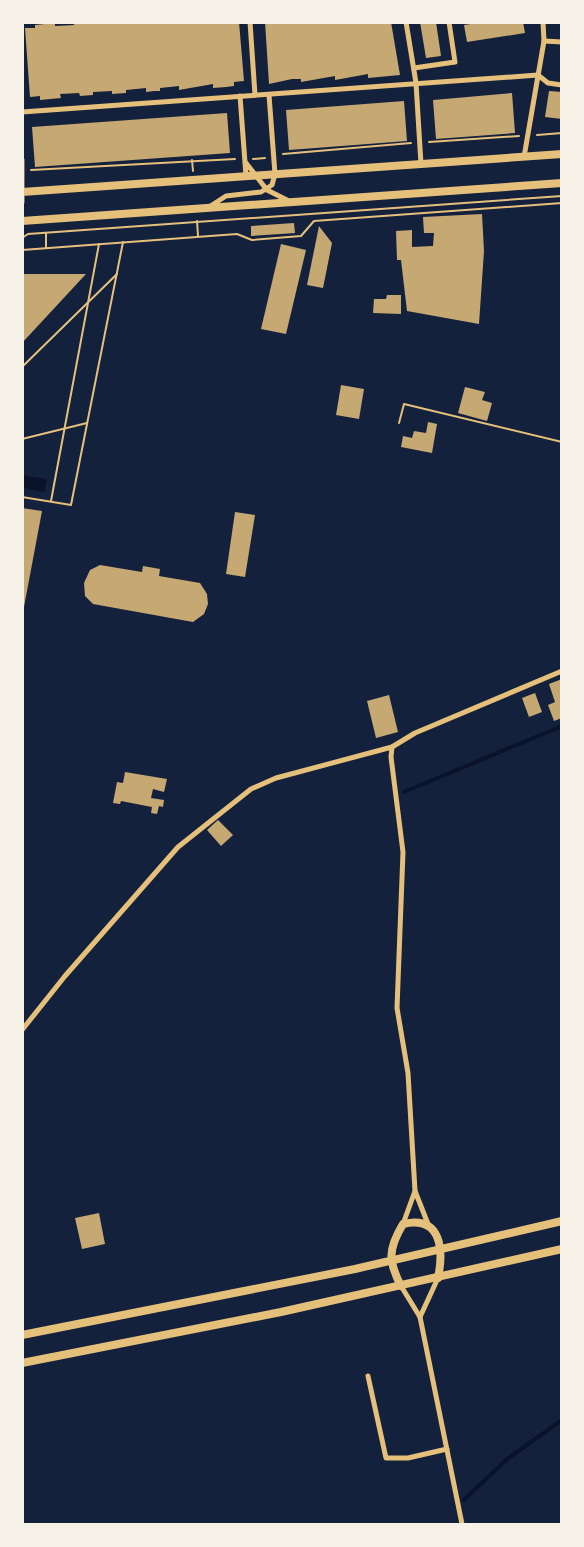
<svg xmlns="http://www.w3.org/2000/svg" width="584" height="1547" font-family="'Roboto Condensed',sans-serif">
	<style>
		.water { fill: #0b132b }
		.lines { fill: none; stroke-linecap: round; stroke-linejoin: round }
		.stream { stroke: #0b132b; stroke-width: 4 }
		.building { fill: #c6a872 }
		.path { stroke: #e5c07b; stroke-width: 2 }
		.minor { stroke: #e5c07b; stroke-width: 5 }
		.primary { stroke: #e5c07b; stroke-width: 8 }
	</style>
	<rect width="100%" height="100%" fill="#14213d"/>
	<path class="water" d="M22,475l25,4 -3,13 -21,-4z"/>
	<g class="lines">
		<g class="stream">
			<path d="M404,792l158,-66"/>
			<path d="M464,1500l43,-41 55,-39"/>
		</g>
	</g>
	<g class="building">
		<path d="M74,22h165l5,59 -10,1v4l-8,1 -13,1v-4l-34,6v-4l-19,2v3h-6l-8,1v-4l-20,2v3l-14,1v-3l-19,1v3l-13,1 -1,-3 -19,1 1,4 -21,2v-4l-10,1 -5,-69h10v-3l20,-2v3l19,-1z"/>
		<path d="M265,22h126l9,53 -32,3v-4l-33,6v-4l-34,6v-3h-9l-23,5z"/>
		<path d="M420,22h16l5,34 -15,2z"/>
		<path d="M484,22h39l2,11 -58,9 -3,-17z"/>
		<path d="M549,91l13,1v27l-17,-2z"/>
		<path d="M512,93l3,40 -79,6 -3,-39z"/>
		<path d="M404,101l3,40 -118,9 -3,-40z"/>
		<path d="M227,113l3,40 -195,14 -3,-40z"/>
		<path d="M482,214l2,37 -5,73 -72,-13 -6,-51h-4l-1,-29 16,-1v17l21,-1 1,-13h-10l-1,-16z"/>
		<path d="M294,223l1,10 -44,3v-10z"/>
		<path d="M319,226l13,17 -9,45 -16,-3z"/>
		<path d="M281,244l25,6 -20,84 -25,-5z"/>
		<path d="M22,274h64l-64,69z"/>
		<path d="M387,295h14v19l-28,-1 1,-14h12z"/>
		<path d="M341,385l23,4 -5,30 -23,-4z"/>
		<path d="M465,387l20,5 -3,8 10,3 -5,18 -29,-8z"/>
		<path d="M428,422l9,2 -5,29 -31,-6 2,-11 9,2 2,-7 12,2z"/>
		<path d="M22,508l20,3 -18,96h-2z"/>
		<path d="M235,512l20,3 -10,62 -19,-3z"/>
		<path d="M100,565l42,7 1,-6 17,3 -1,7 41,7 7,11 1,10 -4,10 -11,8 -100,-18 -8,-8 -1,-13 6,-13z"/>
		<path d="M562,679v39l-8,3 -6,-16 7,-3 -6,-18z"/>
		<path d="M535,693l7,19 -13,5 -7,-19z"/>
		<path d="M389,695l9,37 -22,6 -9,-37z"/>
		<path d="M125,772l42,7 -3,13 -11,-3 -2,9 13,2 -1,7 -4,-1 -2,8 -6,-1 1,-6 -31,-6 -1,3 -7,-1 4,-21 6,1z"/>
		<path d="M218,820l15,15 -12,11 -14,-16z"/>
		<path d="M99,1213l6,31 -23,5 -7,-31z"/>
	</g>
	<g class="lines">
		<g class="path">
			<path d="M537,135l25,-2"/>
			<path d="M429,142l90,-6"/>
			<path d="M283,154l128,-11"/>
			<path d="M253,159l12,-1"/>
			<path d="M192,160l1,11"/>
			<path d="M31,170l204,-11"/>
			<path d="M197,221l1,15"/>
			<path d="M46,233v15"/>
			<path d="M22,238l6,-4 534,-38"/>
			<path d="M22,250l215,-16 15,6 49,-4 13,-15 248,-18"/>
			<path d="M22,367l95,-93"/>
			<path d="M399,423l5,-19 158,38"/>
			<path d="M22,439l65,-16"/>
			<path d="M22,497l49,8 52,-263"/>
			<path d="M51,501l48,-257"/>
		</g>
		<g class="minor">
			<path d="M250,22l5,73"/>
			<path d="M406,22l10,61 5,81"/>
			<path d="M544,41l18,1"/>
			<path d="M414,68l41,-6 -6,-40"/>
			<path d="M538,75l10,8 14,2"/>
			<path d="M240,96l6,80"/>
			<path d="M22,112l516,-37"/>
			<path d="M524,157l20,-116 -1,-19"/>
			<path d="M22,160v42"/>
			<path d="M246,163l21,27 20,10"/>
			<path d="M209,207l17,-11 35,-4 11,-7 3,-11 -6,-79"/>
			<path d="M392,747l-1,10 12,95 -6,156 11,65 7,118 13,33"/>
			<path d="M22,1030l43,-54 113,-129 73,-58 25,-11 116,-31 23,-14 147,-62"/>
			<path d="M403,1224l12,-33"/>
			<path d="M401,1286l19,31 42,207"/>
			<path d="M420,1317l18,-39"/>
			<path d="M368,1376l18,82h22l39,-9"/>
		</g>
		<g class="primary">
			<path d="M22,192l540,-38"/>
			<path d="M22,221l540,-38"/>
			<path d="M401,1286c-13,-25 -13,-37 2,-62 38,-9 41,25 35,54"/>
			<path d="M22,1335l333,-66 207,-48"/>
			<path d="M22,1363l259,-51 281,-63"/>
		</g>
	</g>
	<rect width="584" height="1547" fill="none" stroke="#f6f1e7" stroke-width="48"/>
</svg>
